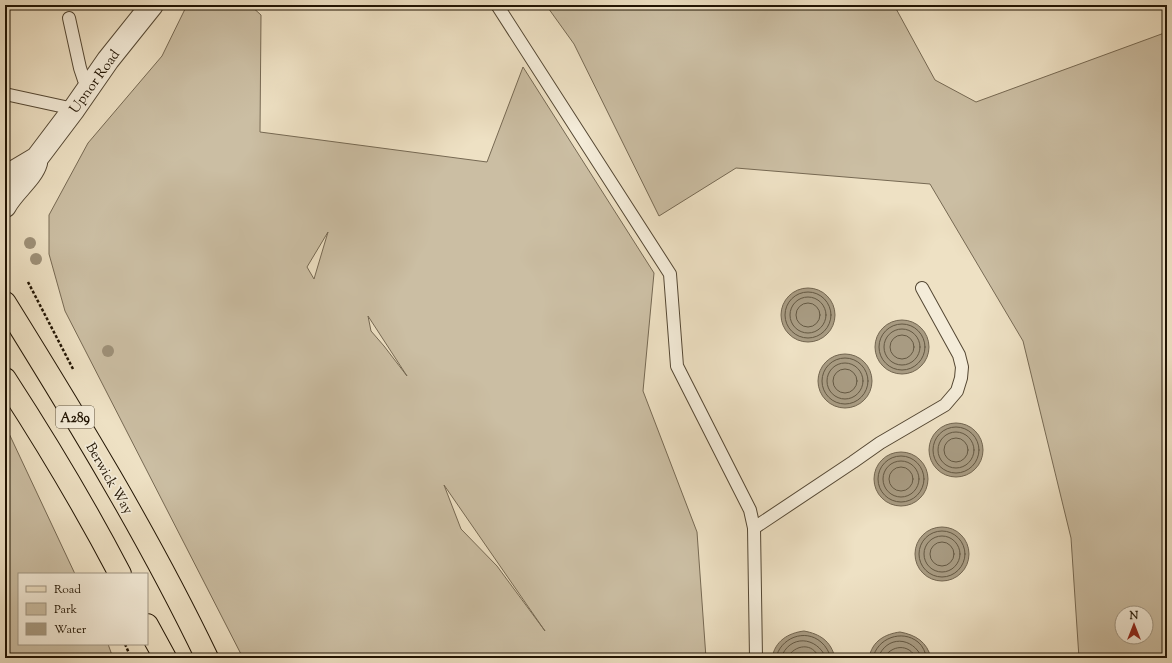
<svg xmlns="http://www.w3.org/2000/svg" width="1172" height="663" font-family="'Sorts Mill Goudy',serif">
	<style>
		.green { fill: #cbbea3; stroke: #766953; fill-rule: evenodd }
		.water { fill: #a89b82; stroke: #72654f }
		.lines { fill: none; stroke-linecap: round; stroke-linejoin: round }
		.shore { stroke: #645842; stroke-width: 1 }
		.lane-casing { stroke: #544733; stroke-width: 14 }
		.street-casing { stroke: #544733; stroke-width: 24 }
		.primary-casing { stroke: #211403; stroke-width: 24 }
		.path { stroke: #211403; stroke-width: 2.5; stroke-dasharray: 3 2; stroke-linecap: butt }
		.lane { stroke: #f4ecd9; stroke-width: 12 }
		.street { stroke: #f4ecd9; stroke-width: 22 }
		.primary { stroke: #eee1c4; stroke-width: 22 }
		.tree { fill: #9e9179 }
		.labels { text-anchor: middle; stroke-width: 3.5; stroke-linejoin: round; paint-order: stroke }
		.shield { fill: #f4ecd9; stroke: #605543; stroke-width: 1 }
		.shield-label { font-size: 13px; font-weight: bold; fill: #211403 }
		.street-label { font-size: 14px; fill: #211403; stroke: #f4ecd9 }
	</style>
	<rect width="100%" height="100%" fill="#eee1c4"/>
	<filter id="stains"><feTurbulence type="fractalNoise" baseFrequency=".005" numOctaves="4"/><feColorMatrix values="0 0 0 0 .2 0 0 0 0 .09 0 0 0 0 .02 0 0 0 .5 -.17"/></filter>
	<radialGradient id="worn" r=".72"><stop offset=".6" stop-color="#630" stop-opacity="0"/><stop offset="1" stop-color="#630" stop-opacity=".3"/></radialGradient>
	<g class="green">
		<path d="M187,5h63l11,10 -1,117 227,30 36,-95 131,206 -11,118 54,141 9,126h-463l-178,-347 -16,-57v-39l39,-72 74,-87zM328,232l-14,47 -7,-12zM368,316l39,60 -23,-30 -13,-15zM444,485l101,146 -48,-65 -36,-37z"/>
		<path d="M546,5h348l41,75 41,22 191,-70v626h-88l-8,-120 -48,-197 -93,-157 -194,-16 -77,48 -85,-172zM1122,613h24v24h-24z"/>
		<path d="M5,425l70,149h-56v70h89l5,14h-108z"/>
	</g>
	<g class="water">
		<circle cx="808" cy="315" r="27"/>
		<circle cx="902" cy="347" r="27"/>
		<circle cx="845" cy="381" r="27"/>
		<circle cx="956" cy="450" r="27"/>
		<circle cx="901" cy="479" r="27"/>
		<circle cx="942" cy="554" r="27"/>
		<path d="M804,631c16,3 27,10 31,27h-63c3,-17 16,-25 32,-27z"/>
		<path d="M900,632c16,3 27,10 31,26h-62c3,-17 16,-24 31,-26z"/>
	</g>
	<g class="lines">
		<g class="shore">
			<circle cx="808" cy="315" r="23"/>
			<circle cx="808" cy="315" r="18"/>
			<circle cx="808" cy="315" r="12"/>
			<circle cx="902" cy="347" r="23"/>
			<circle cx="902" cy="347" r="18"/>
			<circle cx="902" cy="347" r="12"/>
			<circle cx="845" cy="381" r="23"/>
			<circle cx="845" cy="381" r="18"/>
			<circle cx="845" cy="381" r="12"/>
			<circle cx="956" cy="450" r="23"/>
			<circle cx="956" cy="450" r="18"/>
			<circle cx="956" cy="450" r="12"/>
			<circle cx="901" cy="479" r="23"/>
			<circle cx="901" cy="479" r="18"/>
			<circle cx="901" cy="479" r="12"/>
			<circle cx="942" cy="554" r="23"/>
			<circle cx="942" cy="554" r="18"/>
			<circle cx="942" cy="554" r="12"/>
			<path d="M776,658c4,-20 29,-30 45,-16 5,4 8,10 10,16"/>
			<path d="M781,658c8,-24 36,-22 45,0"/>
			<path d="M787,658c8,-14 26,-16 32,0"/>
			<path d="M873,658c4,-20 29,-29 45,-16 5,4 7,10 9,16"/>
			<path d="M878,658c8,-23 35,-22 44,0"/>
			<path d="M884,658c7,-13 25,-15 32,0"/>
		</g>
		<defs>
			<g id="lane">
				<path d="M497,5l173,269 7,92 73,144 4,18 2,130"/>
				<path d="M69,18l11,50 4,12 8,3"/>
				<path d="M5,94l69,15"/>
				<path d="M754,528l99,-66 27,-19 65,-38 12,-14 4,-13 1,-11 -3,-12 -37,-67"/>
			</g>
			<g id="street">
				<path d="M5,177l32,-19 37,-49 34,-49 44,-55"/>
				<path d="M5,206c8,-15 27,-29 31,-43"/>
			</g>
			<g id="primary">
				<path d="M5,303c72,116 143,232 202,355"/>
				<path d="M5,379c41,63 80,128 115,195"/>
				<path d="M147,625l18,33"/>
			</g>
		</defs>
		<use href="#lane" class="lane-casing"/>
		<use href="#street" class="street-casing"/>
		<use href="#primary" class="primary-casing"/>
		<g class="path">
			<path d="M28,282l45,87"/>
			<path d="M125,644l6,14"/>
		</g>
		<use href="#lane" class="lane"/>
		<use href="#street" class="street"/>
		<use href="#primary" class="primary"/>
	</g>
	<g class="tree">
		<circle cx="30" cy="243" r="6"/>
		<circle cx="36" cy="259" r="6"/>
		<circle cx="108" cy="351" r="6"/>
	</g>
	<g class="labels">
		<rect class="shield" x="56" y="406" width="38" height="22" rx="3"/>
		<g class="shield-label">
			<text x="75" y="422">A289</text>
		</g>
		<g class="street-label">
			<text transform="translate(94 81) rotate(-54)" y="5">Upnor Road</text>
			<text transform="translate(110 478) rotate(60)" y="5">Berwick Way</text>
		</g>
	</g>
	<rect width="1172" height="663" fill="none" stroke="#eee1c4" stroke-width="20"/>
	<rect x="6" y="6" width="1160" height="651" fill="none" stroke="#211403" stroke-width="2"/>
	<rect x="10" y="10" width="1152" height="643" fill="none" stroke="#211403"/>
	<rect x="18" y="573" width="130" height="72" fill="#f4ecd9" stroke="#a09683"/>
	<rect x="26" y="586" width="20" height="6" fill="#eee1c4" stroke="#a09683"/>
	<text x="54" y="593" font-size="12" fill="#211403">Road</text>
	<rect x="26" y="603" width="20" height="12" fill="#cbbea3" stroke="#a09683"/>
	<text x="54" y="613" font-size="12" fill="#211403">Park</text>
	<rect x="26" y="623" width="20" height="12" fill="#a89b82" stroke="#a09683"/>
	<text x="54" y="633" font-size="12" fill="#211403">Water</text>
	<g transform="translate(1134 625)"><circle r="19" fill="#f4ecd9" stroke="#a09683"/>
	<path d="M0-3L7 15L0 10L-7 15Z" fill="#8f2418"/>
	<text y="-6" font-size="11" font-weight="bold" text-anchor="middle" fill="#211403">N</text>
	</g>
	<rect width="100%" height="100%" filter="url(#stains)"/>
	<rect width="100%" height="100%" fill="url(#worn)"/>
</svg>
